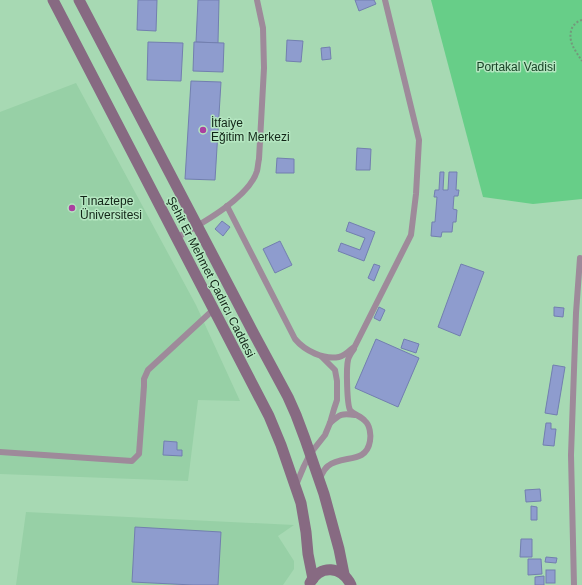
<svg xmlns="http://www.w3.org/2000/svg" width="582" height="585" font-family="Arial,sans-serif">
	<style>
		.built { fill: #97d0a6 }
		.green { fill: #67ce88 }
		.building { fill: #8e9cce; stroke: #727faf }
		.lines { fill: none; stroke-linecap: round; stroke-linejoin: round }
		.path { stroke: #72997b; stroke-width: 2; stroke-dasharray: 2 2; stroke-linecap: butt }
		.service { stroke: #9e8a9a; stroke-width: 6 }
		.secondary { stroke: #876a82; stroke-width: 11 }
		.poi-dot { fill: #ab3fa0; stroke: #b4e6c0; stroke-width: 1.5 }
		.labels { text-anchor: middle; stroke-width: 3; stroke-linejoin: round; paint-order: stroke }
		.park-label { font-size: 12px; fill: #184326; stroke: #b4e6c0 }
		.poi-label { font-size: 12px; fill: #122517; stroke: #b4e6c0; text-anchor: start }
		.street-label { font-size: 12px; fill: #122517; stroke: #b4e6c0 }
	</style>
	<rect width="100%" height="100%" fill="#a7d9b3"/>
	<g class="built">
		<path d="M76,83l120,222 44,96 -42,-1 -10,81 -188,-7v-362z"/>
		<path d="M26,512l268,13 -16,11 16,25v8l-11,16h-267z"/>
	</g>
	<path class="green" d="M431,0h151v199l-49,5 -50,-7z"/>
	<g class="building">
		<path d="M138,0h19l-1,31 -19,-1z"/>
		<path d="M198,0h21l-1,43 -22,-1z"/>
		<path d="M355,0h19l2,4 -17,7z"/>
		<path d="M287,40l16,1 -2,21 -15,-1z"/>
		<path d="M148,42l35,1 -2,38 -34,-1z"/>
		<path d="M194,42l30,1 -1,29 -30,-1z"/>
		<path d="M330,47l1,12 -9,1 -1,-12z"/>
		<path d="M191,81l30,1 -6,98 -30,-1z"/>
		<path d="M357,148l14,1 -1,21h-14z"/>
		<path d="M277,158l17,1v14h-18z"/>
		<path d="M440,172h4l-1,18h5l1,-18h8l-1,18h3l-1,6h-4l-1,13 4,1 -1,12h-3l-1,10h-10l-1,5 -10,-1 1,-14h3l2,-25h-3l1,-7h4z"/>
		<path d="M222,221l8,6 -7,9 -8,-7z"/>
		<path d="M349,222l26,10 -11,29 -26,-10 3,-8 19,7 5,-12 -19,-7z"/>
		<path d="M280,241l12,24 -17,8 -12,-24z"/>
		<path d="M374,264l6,2 -6,15 -6,-3z"/>
		<path d="M461,264l23,8 -24,64 -22,-9z"/>
		<path d="M379,307l6,3 -5,11 -6,-3z"/>
		<path d="M554,307l10,1 -1,9 -9,-1z"/>
		<path d="M376,339l43,19 -21,49 -43,-19z"/>
		<path d="M404,339l15,5 -3,9 -15,-5z"/>
		<path d="M553,365l12,2 -8,48 -12,-2z"/>
		<path d="M546,423h5v6h5l-2,17 -11,-1z"/>
		<path d="M164,441l13,1v8h5v6l-19,-1z"/>
		<path d="M540,489l1,12 -15,1 -1,-12z"/>
		<path d="M531,506l6,1v13h-6z"/>
		<path d="M135,527l86,5 -3,53h-25l-61,-3z"/>
		<path d="M521,539h11v18h-12z"/>
		<path d="M546,557l11,1 -1,5 -11,-1z"/>
		<path d="M528,559h13l1,15 -14,1z"/>
		<rect x="546" y="570" width="9" height="13"/>
		<path d="M544,576v9h-9v-8z"/>
	</g>
	<g class="lines">
		<path class="path" d="M582,20c-4,1 -8,4 -10,8 -5,13 3,22 10,33"/>
		<g class="service">
			<path d="M227,206l68,133c10,12 29,21 44,18 6,-1 11,-7 16,-11l56,-111 5,-41 3,-54 -34,-140"/>
			<path d="M176,238c23,-13 73,-40 81,-67 1,-4 1,-8 2,-12l5,-91 -1,-40 -6,-28"/>
			<path d="M330,423c10,-9 12,-10 25,-8"/>
			<path d="M0,452l132,9 7,-7 5,-68v-7l4,-9 65,-60"/>
			<path d="M320,478c2,-4 4,-9 8,-12 14,-12 38,-1 42,-25 1,-6 0,-16 -5,-20 -4,-5 -11,-6 -15,-11 -3,-6 -4,-42 -2,-50 1,-4 3,-7 6,-11"/>
			<path d="M296,485l8,-19 6,-12 15,-19 5,-12 4,-14 3,-9v-19l-2,-11 -13,-13"/>
			<path d="M574,585l-3,-130 5,-142 4,-55"/>
		</g>
		<g class="secondary">
			<path d="M53,0l216,416 12,29 20,58 5,29 2,22 5,25"/>
			<path d="M79,0l175,334 34,63 8,18 9,24 19,55 15,55 5,25"/>
			<path d="M310,583c10,-19 32,-17 41,2"/>
		</g>
	</g>
	<g class="poi-dot">
		<circle cx="203" cy="130" r="4"/>
		<circle cx="72" cy="208" r="4"/>
	</g>
	<g class="labels">
		<g class="park-label">
			<text x="516" y="71">Portakal Vadisi</text>
		</g>
		<g class="poi-label">
			<text x="211" y="127">İtfaiye<tspan x="211" dy="14">Eğitim Merkezi</tspan></text>
			<text x="80" y="205">Tınaztepe<tspan x="80" dy="14">Üniversitesi</tspan></text>
		</g>
		<g class="street-label">
			<text transform="translate(211 277) rotate(63)" y="4">Şehit Er Mehmet Çadırcı Caddesi</text>
		</g>
	</g>
</svg>
